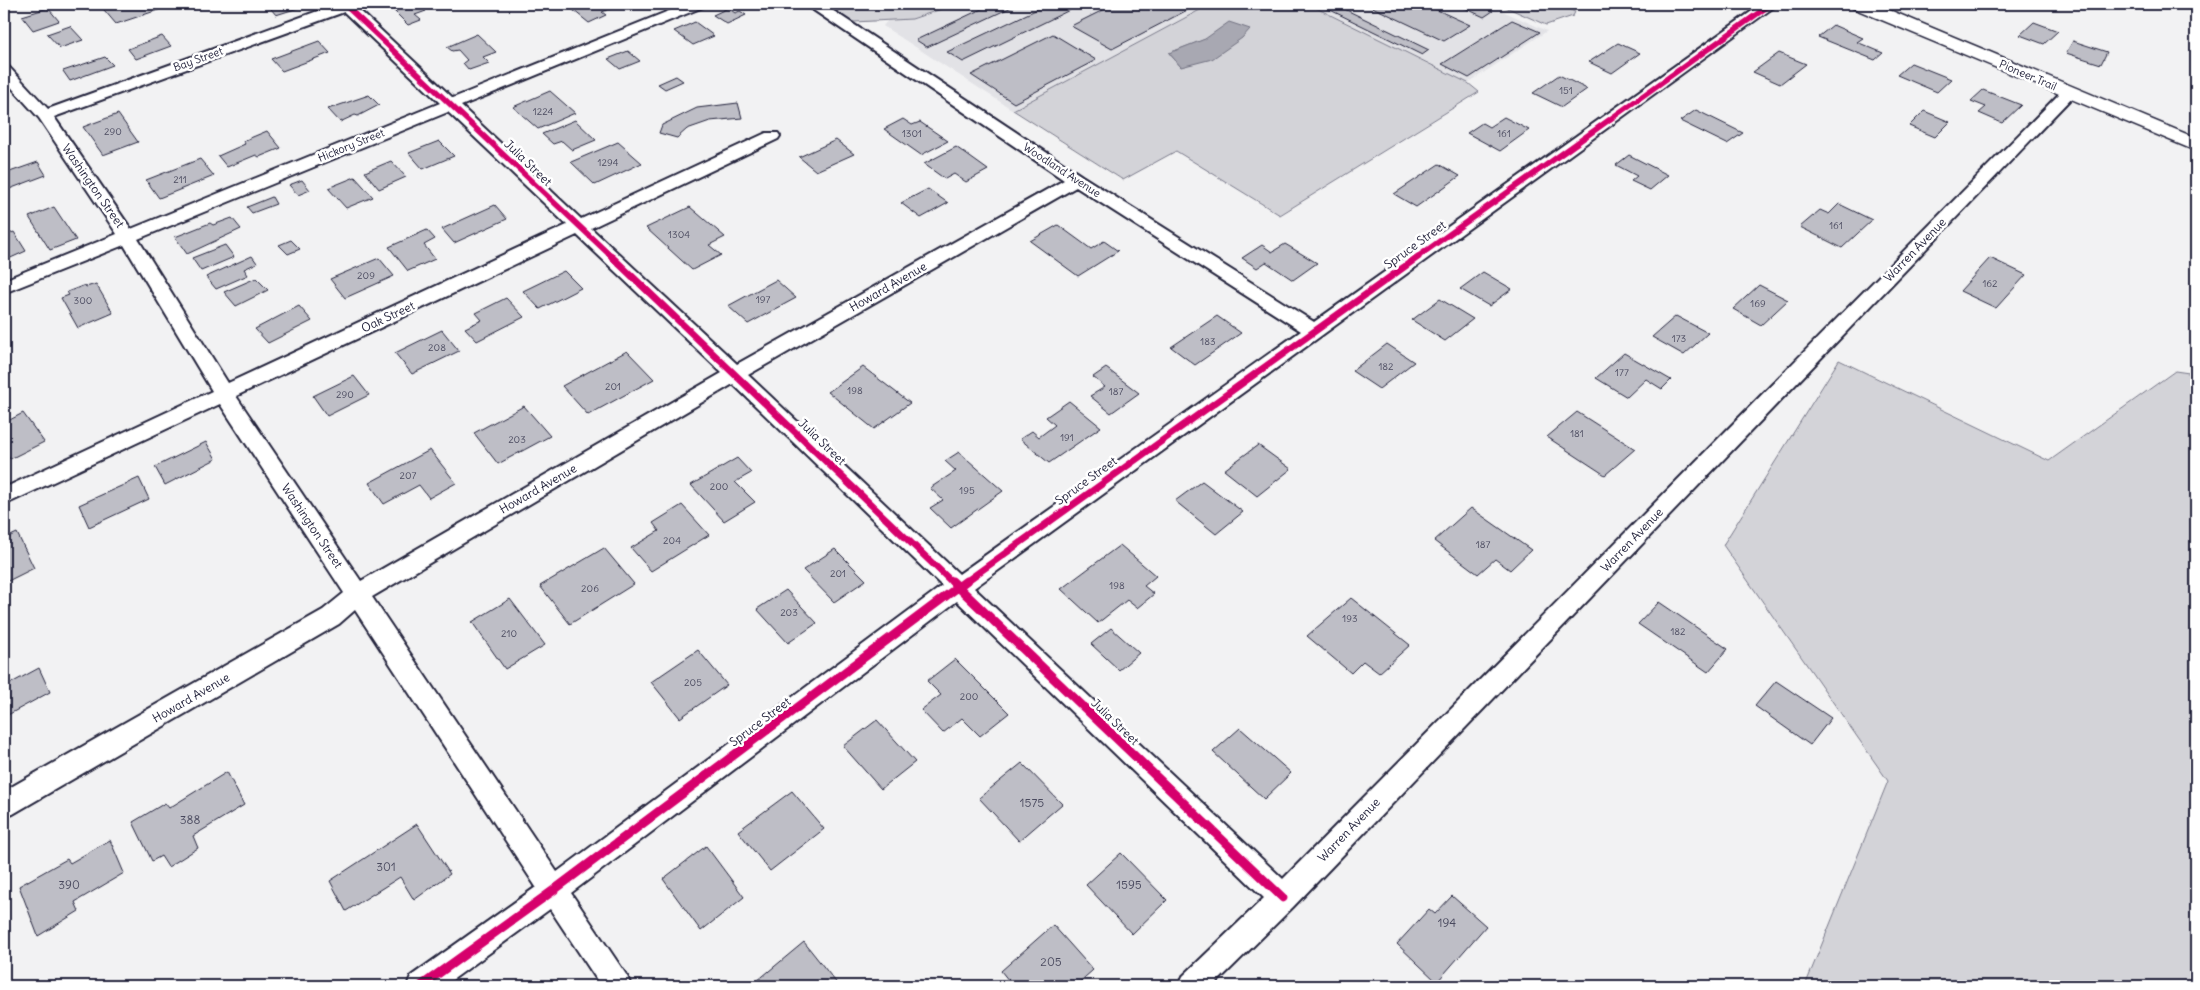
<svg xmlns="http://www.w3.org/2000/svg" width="2200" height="990" font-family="Delius,sans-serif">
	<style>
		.built { fill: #e2e2e6 }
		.green { fill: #d3d3d8; stroke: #7a7a8a; fill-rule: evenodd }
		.water { fill: #a8a8b2; stroke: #727282 }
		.building { fill: #bebec6; stroke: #22223b }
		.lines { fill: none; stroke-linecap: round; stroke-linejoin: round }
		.street-casing { stroke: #22223b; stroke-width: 4 }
		.secondary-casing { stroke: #22223b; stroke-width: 3 }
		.street { fill: #fff; fill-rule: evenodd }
		.secondary { fill: #fff; fill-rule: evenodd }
		.cycleway-far2-casing { stroke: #fff; stroke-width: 8 }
		.cycleway-far1-casing { stroke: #fff; stroke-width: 10 }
		.cycleway-casing { stroke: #fff; stroke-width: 12 }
		.cycleway-far2 { stroke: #d6006c; stroke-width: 5.5 }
		.cycleway-far1 { stroke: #d6006c; stroke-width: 7 }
		.cycleway { stroke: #d6006c; stroke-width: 9 }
		.labels { text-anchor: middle; stroke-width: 5; stroke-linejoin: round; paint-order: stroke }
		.number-label { font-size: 10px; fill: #49495e }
		.far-street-label { font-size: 11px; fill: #22223b; stroke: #fff }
		.street-label { font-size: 12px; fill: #22223b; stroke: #fff }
		.near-number-label { font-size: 12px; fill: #49495e }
	</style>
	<rect width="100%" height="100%" fill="#f2f2f3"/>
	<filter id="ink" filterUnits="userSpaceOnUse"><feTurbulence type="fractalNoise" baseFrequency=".02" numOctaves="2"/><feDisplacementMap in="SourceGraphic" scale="10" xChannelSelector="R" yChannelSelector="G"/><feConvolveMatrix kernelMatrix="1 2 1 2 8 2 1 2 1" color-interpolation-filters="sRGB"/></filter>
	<g filter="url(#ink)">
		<g class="built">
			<path d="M956,4h255l-198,106 -130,-84 5,-6 24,-1z"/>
			<path d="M1308,4h179l60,27 -79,52z"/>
		</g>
		<g class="green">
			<path d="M844,4h112l-44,15 -58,3 -21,-7z"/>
			<path d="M1211,4h97l160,79 11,9 -199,123 -104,-64 -53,29 -110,-70zM1206,39l-25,28 -12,-14z"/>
			<path d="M1499,4h57l19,8 -2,4 -27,9z"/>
			<path d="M1839,360l210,101 126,-90 21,3v612h-391l83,-205 -165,-236z"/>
		</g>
		<path class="water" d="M1229,22l21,7 -8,9 -30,21 -31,8 -12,-14 36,-14z"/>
		<g class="building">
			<path d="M99,4h77l-60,20z"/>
			<path d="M267,4h28l3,4 -22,7z"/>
			<path d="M414,4h4l8,7 -11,4 6,5 -13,5 -14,-14z"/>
			<path d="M574,4h49l-21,8 4,3 -17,8 -21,-17z"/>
			<path d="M992,4h26l-91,43 -11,-7z"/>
			<path d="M1048,4h34l-119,58 -16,-10z"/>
			<path d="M1115,4h84l-87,45 -41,-23z"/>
			<path d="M1318,4h16l95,46 -7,5z"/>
			<path d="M1366,4h58l46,21 -26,16z"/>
			<path d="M1456,4h21l16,7 -9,6z"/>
			<path d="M48,8l11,13 -26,9 -11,-14z"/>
			<path d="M728,8l7,5 5,-2 6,4 -19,9 -14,-9z"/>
			<path d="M1512,20l28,12 -71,46 -27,-14z"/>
			<path d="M695,22l19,14 -21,9 -19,-14z"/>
			<path d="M2034,22l24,9 -14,13 -24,-9z"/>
			<path d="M1833,25l30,13 -6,4 26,11 -8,7 -57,-23z"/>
			<path d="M70,26l13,14 -23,8 -13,-14z"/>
			<path d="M477,34l19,18 -13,5 6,6 -20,7 -6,-7 4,-3 -9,-10 -6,1 -5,-4z"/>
			<path d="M1053,34l43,26 -82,43 -43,-28z"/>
			<path d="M162,36l9,10 -35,13 -8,-10z"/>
			<path d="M319,41l11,12 -48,18 -11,-12z"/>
			<path d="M2073,41l34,11 -6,12 -35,-11z"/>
			<path d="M1618,43l22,10 -28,20 -23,-11z"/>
			<path d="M628,51l12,10 -20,8 -12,-10z"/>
			<path d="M1779,53l27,11 -26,20 -27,-12z"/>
			<path d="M105,57l8,8 -43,16 -7,-10z"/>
			<path d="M1911,63l40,16 -14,13 -40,-17z"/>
			<path d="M1559,75l28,14 -25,18 -29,-14z"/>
			<path d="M676,76l7,5 -18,8 -7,-5z"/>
			<path d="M1983,90l38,15 -19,18 -23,-10 7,-6 -15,-6z"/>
			<path d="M550,91l25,22 -37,16 -25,-22z"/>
			<path d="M369,95l10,10 -21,11 -3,-1 -15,7 -12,-13z"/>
			<path d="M738,103l4,15 -32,3 -23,8 -10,9 -18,-5 3,-8 35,-17z"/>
			<path d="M1696,110l47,23 -16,11 -47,-23z"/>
			<path d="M1924,111l26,11 -15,15 -26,-11z"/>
			<path d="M118,114l20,28 -35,13 -20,-28z"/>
			<path d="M1504,117l25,13 -29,21 -33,-18 15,-10 7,4z"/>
			<path d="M903,119l9,6 8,-3 28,19 -27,14 -37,-26z"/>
			<path d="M575,120l21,20 -24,10 -10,-9 -9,3 -11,-10z"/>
			<path d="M267,131l14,17 -22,9 -3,-2 -29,12 -9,-11 27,-12 -2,-3z"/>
			<path d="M836,140l18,14 -38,17 -17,-14z"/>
			<path d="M439,141l15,15 -31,13 -14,-16z"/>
			<path d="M618,142l24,21 -47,22 -24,-23z"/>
			<path d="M956,147l32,23 -22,12 -12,-8 -9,5 -21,-15z"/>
			<path d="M1629,155l39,20 -18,15 -19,-9 6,-5 -21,-11z"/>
			<path d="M200,159l14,17 -55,22 -13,-18z"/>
			<path d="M391,161l15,16 -27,12 -14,-17z"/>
			<path d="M38,162l8,13 -42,16v-17z"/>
			<path d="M1439,164l21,12 -44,31 -22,-13z"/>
			<path d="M355,177l18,20 -27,11 -18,-20z"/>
			<path d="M302,180l8,10 -12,5 -9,-10z"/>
			<path d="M928,189l20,14 -27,15 -20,-15z"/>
			<path d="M272,197l4,7 -24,9 -5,-6z"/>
			<path d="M1839,204l33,16 -30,28 -42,-21 20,-17 9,4z"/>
			<path d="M495,205l12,14 -53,24 -12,-14z"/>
			<path d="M54,207l22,33 -26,10 -21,-33z"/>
			<path d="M690,207l35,30 -16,8 12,10 -29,15 -46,-42z"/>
			<path d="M232,218l9,11 -54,25 -12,-17 35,-14 3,2z"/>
			<path d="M1058,225l33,24 13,-8 14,10 -40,25 -48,-35z"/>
			<path d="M427,230l8,9 -11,6 11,14 -27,12 -19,-24z"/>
			<path d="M14,232l12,19 -22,10v-25z"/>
			<path d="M291,240l9,9 -12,5 -9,-9z"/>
			<path d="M1285,244l32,19 -24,17 -27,-18 -9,6 -15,-10 20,-13 10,7z"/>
			<path d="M225,245l9,12 -33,14 -9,-13z"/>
			<path d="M252,256l5,7 -13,6 4,6 -32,14 -10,-12z"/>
			<path d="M379,258l15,18 -49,22 -15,-19z"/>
			<path d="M1990,258l36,17 -30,33 -36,-17z"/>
			<path d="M564,271l17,17 -41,21 -17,-18z"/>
			<path d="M1483,272l29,17 -23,17 -29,-17z"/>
			<path d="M256,278l12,12 -32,16 -12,-14z"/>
			<path d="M776,280l20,18 -48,26 -20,-18z"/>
			<path d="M96,284l17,29 -35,15 -17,-30 8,-3 -2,-3 18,-7 1,2z"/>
			<path d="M1759,285l29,15 -27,25 -28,-16z"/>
			<path d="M506,298l18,19 -47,24 -12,-13 17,-8 -6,-7z"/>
			<path d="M1440,299l33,20 -28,22 -33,-21z"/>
			<path d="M299,306l13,15 -44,22 -13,-14z"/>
			<path d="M1217,316l24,17 -46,32 -24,-18z"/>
			<path d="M1676,316l32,17 -24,22 -32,-18z"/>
			<path d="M442,330l17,21 -47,23 -17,-21z"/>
			<path d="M1387,344l27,18 -35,27 -27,-18z"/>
			<path d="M627,351l27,28 -66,36 -26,-29z"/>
			<path d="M1624,353l47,27 -9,9 -16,-10 -19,18 -31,-19z"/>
			<path d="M863,367l47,36 -36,26 -46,-37z"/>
			<path d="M1106,368l33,25 -28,20 -21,-17 15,-9 -12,-10z"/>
			<path d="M354,376l15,19 -42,21 -14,-20z"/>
			<path d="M1069,401l32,26 -52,36 -29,-24 12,-8 7,6 16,-12 -9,-8z"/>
			<path d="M524,406l26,30 -52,28 -24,-31z"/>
			<path d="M1577,412l58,37 -30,26 -58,-38z"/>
			<path d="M23,413l21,29 -34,17 -6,-9v-27z"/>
			<path d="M206,442l10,17 -51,26 -10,-18z"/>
			<path d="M1258,445l33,24 -34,27 -33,-26z"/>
			<path d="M430,450l26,33 -27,15 -10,-13 -35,19 -15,-21z"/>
			<path d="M959,452l44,39 -52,37 -21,-20 13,-8 -13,-12 26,-17 -11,-10z"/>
			<path d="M737,458l14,15 -16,9 20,20 -31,19 -33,-36z"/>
			<path d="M139,478l10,21 -60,28 -10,-22z"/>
			<path d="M1202,481l41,31 -27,22 -41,-33z"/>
			<path d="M682,505l27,30 -58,36 -20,-23 28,-17 -6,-8z"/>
			<path d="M1471,508l60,42 -21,20 -15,-11 -17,15 -44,-33z"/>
			<path d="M17,533l17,35 -30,15v-44z"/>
			<path d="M1120,545l36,31 -12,10 10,8 -17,14 -10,-8 -29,23 -37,-34z"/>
			<path d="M604,548l30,36 -64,40 -30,-38z"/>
			<path d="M835,549l31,31 -32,22 -31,-32z"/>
			<path d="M786,590l31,33 -29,20 -31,-34z"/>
			<path d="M1351,598l59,47 -31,28 -16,-12 -12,12 -44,-37z"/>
			<path d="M510,599l35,46 -40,24 -33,-47z"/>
			<path d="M1659,602l69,47 -20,23 -70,-48z"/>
			<path d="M1111,628l28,25 -20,17 -28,-26z"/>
			<path d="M698,650l29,35 -47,33 -29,-36z"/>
			<path d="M955,659l54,54 -29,23 -18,-18 -19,15 -22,-23 20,-15 -14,-14z"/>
			<path d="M39,668l11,24 -46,25v-30z"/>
			<path d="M1776,681l55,37 -21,27 -55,-39z"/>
			<path d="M877,720l38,42 -34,27 -38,-43z"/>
			<path d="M1240,728l51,45 -27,26 -51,-47z"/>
			<path d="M1022,763l40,41 -43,37 -40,-43z"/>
			<path d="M227,772l17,33 -51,31 5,12 -30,19 -7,-11 -9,5 -19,-39 32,-19 4,5z"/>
			<path d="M792,791l32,38 -54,42 -32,-40z"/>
			<path d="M417,824l33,50 -36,26 -14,-23 -54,34 -16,-30z"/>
			<path d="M110,840l14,33 -49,29 4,9 -41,25 -19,-50 48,-27 3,4z"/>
			<path d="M706,846l38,51 -43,34 -38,-52z"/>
			<path d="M1121,853l46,47 -35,34 -46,-49z"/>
			<path d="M1452,896l34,30 -49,56 -40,-38 32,-35 6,5z"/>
			<path d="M1053,925l40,45 -18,16h-62l-12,-15z"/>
			<path d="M804,942l35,44h-88z"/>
		</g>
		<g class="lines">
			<defs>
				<path id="street" d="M337,4h22l-3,3 97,91 233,-94h19l-2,3 -242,99 120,113 185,-86h12l2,3 -2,3 -187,89 146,136 327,-184 -255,-173 -2,-3h16l259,172 232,146 448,-318h16l-804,584 309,291 781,-790h10l3,3 -784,815 -80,79h-34l4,-10 81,-78 -307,-297 -386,292 56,83 4,10h-30l-51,-77 -106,77h-37l4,-10 125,-89 -181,-277 -16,14 -326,190 -9,3v-26l319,-181 21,-17 -124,-189 -216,101v-17l208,-97 -88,-146 -120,48v-13l113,-46 -78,-116 -35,-39v-13l5,1 39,42zM344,12l96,91 -309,126 -77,-112zM448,112l119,113 -339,158 -90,-144zM1076,187l225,144 -342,243 -211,-199zM577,235l145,138 -361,208 -125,-185zM733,384l209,202 -385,286 -185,-275z"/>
				<path id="secondary" d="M1851,4h24l321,134v13l-343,-143z"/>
			</defs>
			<use href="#street" class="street-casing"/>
			<use href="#secondary" class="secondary-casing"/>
			<use href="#street" class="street"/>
			<use href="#secondary" class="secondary"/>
			<defs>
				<g id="cycleway-far2">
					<path d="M344,4l269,254"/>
					<path d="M1416,258l355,-254"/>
				</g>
				<g id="cycleway-far1">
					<path d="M612,257l341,326"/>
					<path d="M964,583l454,-326"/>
				</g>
				<g id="cycleway">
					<path d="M952,581l331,317"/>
					<path d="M421,986l133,-96 412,-309"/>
				</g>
			</defs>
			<use href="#cycleway-far2" class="cycleway-far2-casing"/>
			<use href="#cycleway-far1" class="cycleway-far1-casing"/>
			<use href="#cycleway" class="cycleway-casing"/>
			<use href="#cycleway-far2" class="cycleway-far2"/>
			<use href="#cycleway-far1" class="cycleway-far1"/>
			<use href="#cycleway" class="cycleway"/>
		</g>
	</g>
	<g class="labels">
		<g class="number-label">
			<text x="1566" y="94">151</text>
			<text x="543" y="115">1224</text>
			<text x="113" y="135">290</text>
			<text x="912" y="137">1301</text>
			<text x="1504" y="137">161</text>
			<text x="608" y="166">1294</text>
			<text x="180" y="183">211</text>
			<text x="1836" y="229">161</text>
			<text x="679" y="238">1304</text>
			<text x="366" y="279">209</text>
			<text x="1990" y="287">162</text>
			<text x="763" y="303">197</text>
			<text x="83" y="304">300</text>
			<text x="1758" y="307">169</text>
			<text x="1679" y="342">173</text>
			<text x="1208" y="345">183</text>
			<text x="437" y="351">208</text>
			<text x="1386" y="370">182</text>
			<text x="1622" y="376">177</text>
			<text x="613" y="390">201</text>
			<text x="855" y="394">198</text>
			<text x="1116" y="395">187</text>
			<text x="345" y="398">290</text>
			<text x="1577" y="437">181</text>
			<text x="1067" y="441">191</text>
			<text x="517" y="443">203</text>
			<text x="408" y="479">207</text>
			<text x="719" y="490">200</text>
			<text x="967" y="494">195</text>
			<text x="672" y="544">204</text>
			<text x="1483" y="548">187</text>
			<text x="838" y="577">201</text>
			<text x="1117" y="589">198</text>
			<text x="590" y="592">206</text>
			<text x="789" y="616">203</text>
			<text x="1350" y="622">193</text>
			<text x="1678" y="635">182</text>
			<text x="509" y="637">210</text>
			<text x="693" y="686">205</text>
			<text x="969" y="700">200</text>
		</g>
		<g class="far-street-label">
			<text transform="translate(198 59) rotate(-20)" y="4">Bay Street</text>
			<text transform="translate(2028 75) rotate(23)" y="4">Pioneer Trail</text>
			<text transform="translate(351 145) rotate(-22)" y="4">Hickory Street</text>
			<text transform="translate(1062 170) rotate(33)" y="4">Woodland Avenue</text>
		</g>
		<g class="street-label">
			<text transform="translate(528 163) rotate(44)" y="4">Julia Street</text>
			<text transform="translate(93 186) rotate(55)" y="4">Washington Street</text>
			<text transform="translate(1415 245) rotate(-36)" y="4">Spruce Street</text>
			<text transform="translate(1915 250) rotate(-46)" y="4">Warren Avenue</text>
			<text transform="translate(888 287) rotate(-30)" y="4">Howard Avenue</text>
			<text transform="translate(388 317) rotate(-25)" y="4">Oak Street</text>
			<text transform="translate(822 442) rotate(44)" y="4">Julia Street</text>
			<text transform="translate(1086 481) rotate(-36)" y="4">Spruce Street</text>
			<text transform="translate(538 489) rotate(-30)" y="4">Howard Avenue</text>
			<text transform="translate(312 526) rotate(56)" y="4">Washington Street</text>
			<text transform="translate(1632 540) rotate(-46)" y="4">Warren Avenue</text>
			<text transform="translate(191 698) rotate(-30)" y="4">Howard Avenue</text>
			<text transform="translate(760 722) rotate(-37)" y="4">Spruce Street</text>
			<text transform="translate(1115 722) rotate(44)" y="4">Julia Street</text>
			<text transform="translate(1349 830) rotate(-46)" y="4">Warren Avenue</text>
		</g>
		<g class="near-number-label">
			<text x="1032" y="807">1575</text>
			<text x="190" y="824">388</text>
			<text x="386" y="871">301</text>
			<text x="69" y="889">390</text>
			<text x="1129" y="889">1595</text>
			<text x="1447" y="927">194</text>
			<text x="1051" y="966">205</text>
		</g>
	</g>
	<rect width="2200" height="990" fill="none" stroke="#fff" stroke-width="20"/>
	<rect x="10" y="10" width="2180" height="970" fill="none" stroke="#22223b" stroke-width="2" filter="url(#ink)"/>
</svg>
